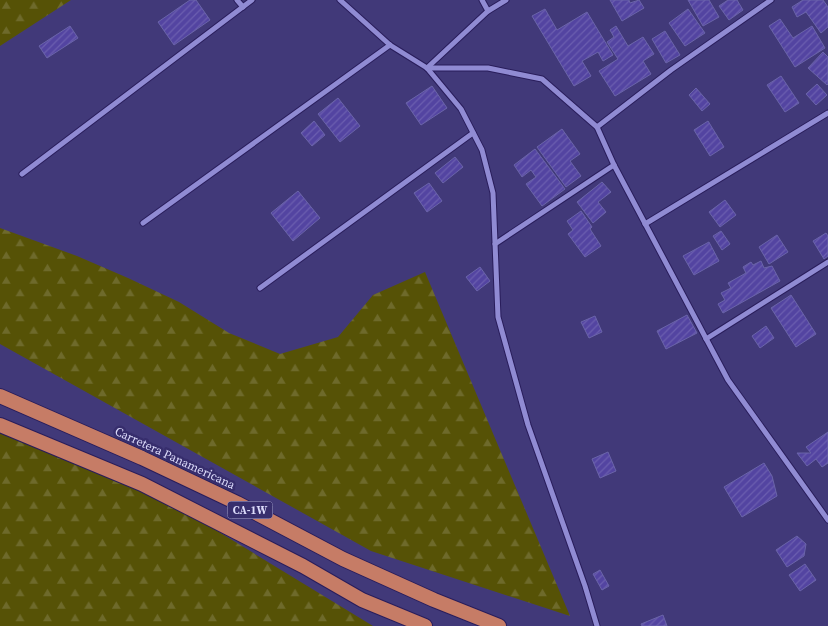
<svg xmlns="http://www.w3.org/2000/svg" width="828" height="626" font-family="'Source Serif 4',serif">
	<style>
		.forest { fill: url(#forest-firs) }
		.building { fill: url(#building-hatch); stroke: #6a64a9 }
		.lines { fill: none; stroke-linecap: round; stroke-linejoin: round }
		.minor-casing { stroke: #291d5b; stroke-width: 7 }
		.trunk-casing { stroke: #291d5b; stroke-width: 16 }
		.minor { stroke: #908bd3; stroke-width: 5 }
		.trunk { stroke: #c67c66; stroke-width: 14 }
		.labels { text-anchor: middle; stroke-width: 5; stroke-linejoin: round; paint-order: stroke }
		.shield { fill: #372e6d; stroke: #aba8d0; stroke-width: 1 }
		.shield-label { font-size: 11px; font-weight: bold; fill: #dddcfb }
		.street-label { font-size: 12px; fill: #dddcfb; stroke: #372e6d }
	</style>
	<defs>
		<pattern id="forest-firs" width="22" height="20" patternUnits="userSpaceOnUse" patternTransform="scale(1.25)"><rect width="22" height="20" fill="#565206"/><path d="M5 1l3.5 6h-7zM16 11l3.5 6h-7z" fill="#6e6a2b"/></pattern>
		<pattern id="building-hatch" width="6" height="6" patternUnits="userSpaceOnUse" patternTransform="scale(1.25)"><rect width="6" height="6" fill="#5344a1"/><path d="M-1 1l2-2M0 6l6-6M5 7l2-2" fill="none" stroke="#6b5eaf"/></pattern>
	</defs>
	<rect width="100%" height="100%" fill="#413979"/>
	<g class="forest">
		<path d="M0,0h71l-71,46z"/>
		<path d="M0,228l77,28 51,22 51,24 50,31 51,21 58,-17 35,-42 52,-23 145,344 -199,-65 -371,-207z"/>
		<path d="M0,422l16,5 198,102 159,97h-373z"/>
	</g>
	<g class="building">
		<path d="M190,0h6l14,20 -36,25 -16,-23z"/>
		<path d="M610,0h19l1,3 9,-3 5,8 -22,13z"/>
		<path d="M688,0h21l10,17 -16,9z"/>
		<path d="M728,0h9l6,10 -14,10 -10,-14z"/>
		<path d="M803,0h20l5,7v20l-7,6 -15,-21 -9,5 -5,-10z"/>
		<path d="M545,9l12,21 30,-18 26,43 -10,6 -5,-9 -16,9 9,15 -17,10 -42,-70z"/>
		<path d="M688,9l17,24 -20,13 -16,-23z"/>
		<path d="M780,19l13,19 19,-12 13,22 -30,19 -26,-41z"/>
		<path d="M70,26l8,12 -31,20 -8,-12z"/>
		<path d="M616,26l12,20 15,-9 11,17 -11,7 8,13 -36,22 -16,-25 19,-12 -11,-17 7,-5 -4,-7z"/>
		<path d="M665,31l15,24 -14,8 -14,-24z"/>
		<path d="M823,52l5,5v27l-1,1 -19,-17z"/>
		<path d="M781,76l18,27 -14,9 -18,-27z"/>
		<path d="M817,84l10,11 -11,10 -10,-11z"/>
		<path d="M432,86l15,22 -26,17 -15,-22z"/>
		<path d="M696,88l14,16 -8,7 -13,-16z"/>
		<path d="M338,98l22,28 -20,16 -22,-28z"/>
		<path d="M314,121l11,14 -13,11 -11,-13z"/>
		<path d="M708,121l16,26 -14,9 -16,-26z"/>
		<path d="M562,129l18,25 -10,7 11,15 -15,11 -29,-40z"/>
		<path d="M535,149l30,40 -23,17 -16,-22 10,-7 -5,-7 -9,7 -8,-12z"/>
		<path d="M455,157l8,10 -20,16 -8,-10z"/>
		<path d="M602,182l9,10 -13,10 8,10 -13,11 -16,-21z"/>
		<path d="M429,183l13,18 -15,11 -13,-19z"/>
		<path d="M298,191l22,27 -27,23 -22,-28z"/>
		<path d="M725,200l11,15 -16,12 -11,-15z"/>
		<path d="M581,211l11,16 -2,2 11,17 -16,11 -17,-23 5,-4 -6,-9z"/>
		<path d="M721,231l9,13 -8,6 -9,-14z"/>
		<path d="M826,233l2,3v20l-4,3 -11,-18z"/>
		<path d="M777,235l11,17 -19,12 -10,-17z"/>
		<path d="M709,242l10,19 -25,14 -11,-19z"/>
		<path d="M761,261l3,7 8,-2 8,15 -57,32 -5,-9 7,-4 -4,-7 10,-5 -3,-5 18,-10 -3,-6 8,-5 2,3z"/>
		<path d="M480,267l10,14 -13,10 -11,-14z"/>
		<path d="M791,295l25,39 -20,13 -25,-39z"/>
		<path d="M687,315l10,18 -31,16 -9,-18z"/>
		<path d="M595,316l7,16 -13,6 -8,-16z"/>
		<path d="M766,326l8,12 -14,10 -8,-12z"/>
		<path d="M828,432v31l-6,4 -6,-8 -9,7 -10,-13h14l-5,-6z"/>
		<path d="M608,452l8,19 -16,7 -8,-19z"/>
		<path d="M764,463l8,13 5,20 -35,21 -18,-30z"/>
		<path d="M797,536l9,8 -2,12 -17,11 -11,-17z"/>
		<path d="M805,564l11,16 -16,11 -11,-16z"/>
		<path d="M600,570l9,16 -7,4 -9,-16z"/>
		<path d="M663,615l4,11h-25l-1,-2z"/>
	</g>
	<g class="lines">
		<defs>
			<g id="minor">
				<path d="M237,0l6,7"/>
				<path d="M340,0l50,45 37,23 34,41 21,41 11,43 5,124 30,108 57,161 12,40"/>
				<path d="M482,0l6,11"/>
				<path d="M427,68h61l54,11 55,48 17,38 114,215 100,140"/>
				<path d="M427,68l61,-57 18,-11"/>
				<path d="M597,127l74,-57 100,-70"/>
				<path d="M22,174l230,-174"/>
				<path d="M143,223l247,-178"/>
				<path d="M645,224l183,-111"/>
				<path d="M495,244l119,-79"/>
				<path d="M260,288l213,-155"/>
				<path d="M706,339l122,-77"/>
			</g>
			<g id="trunk">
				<path d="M0,396l142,62 95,45 106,56 91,41 65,26"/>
				<path d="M0,425l142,59 161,82 59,34 63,26"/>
			</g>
		</defs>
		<use href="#minor" class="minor-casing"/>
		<use href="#trunk" class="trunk-casing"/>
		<use href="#minor" class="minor"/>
		<use href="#trunk" class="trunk"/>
	</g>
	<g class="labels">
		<rect class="shield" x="227.5" y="501.5" width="45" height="17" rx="4"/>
		<g class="shield-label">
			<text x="250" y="514">CA-1W</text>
		</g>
		<g class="street-label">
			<text transform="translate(175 458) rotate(25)" y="4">Carretera Panamericana</text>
		</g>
	</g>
</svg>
